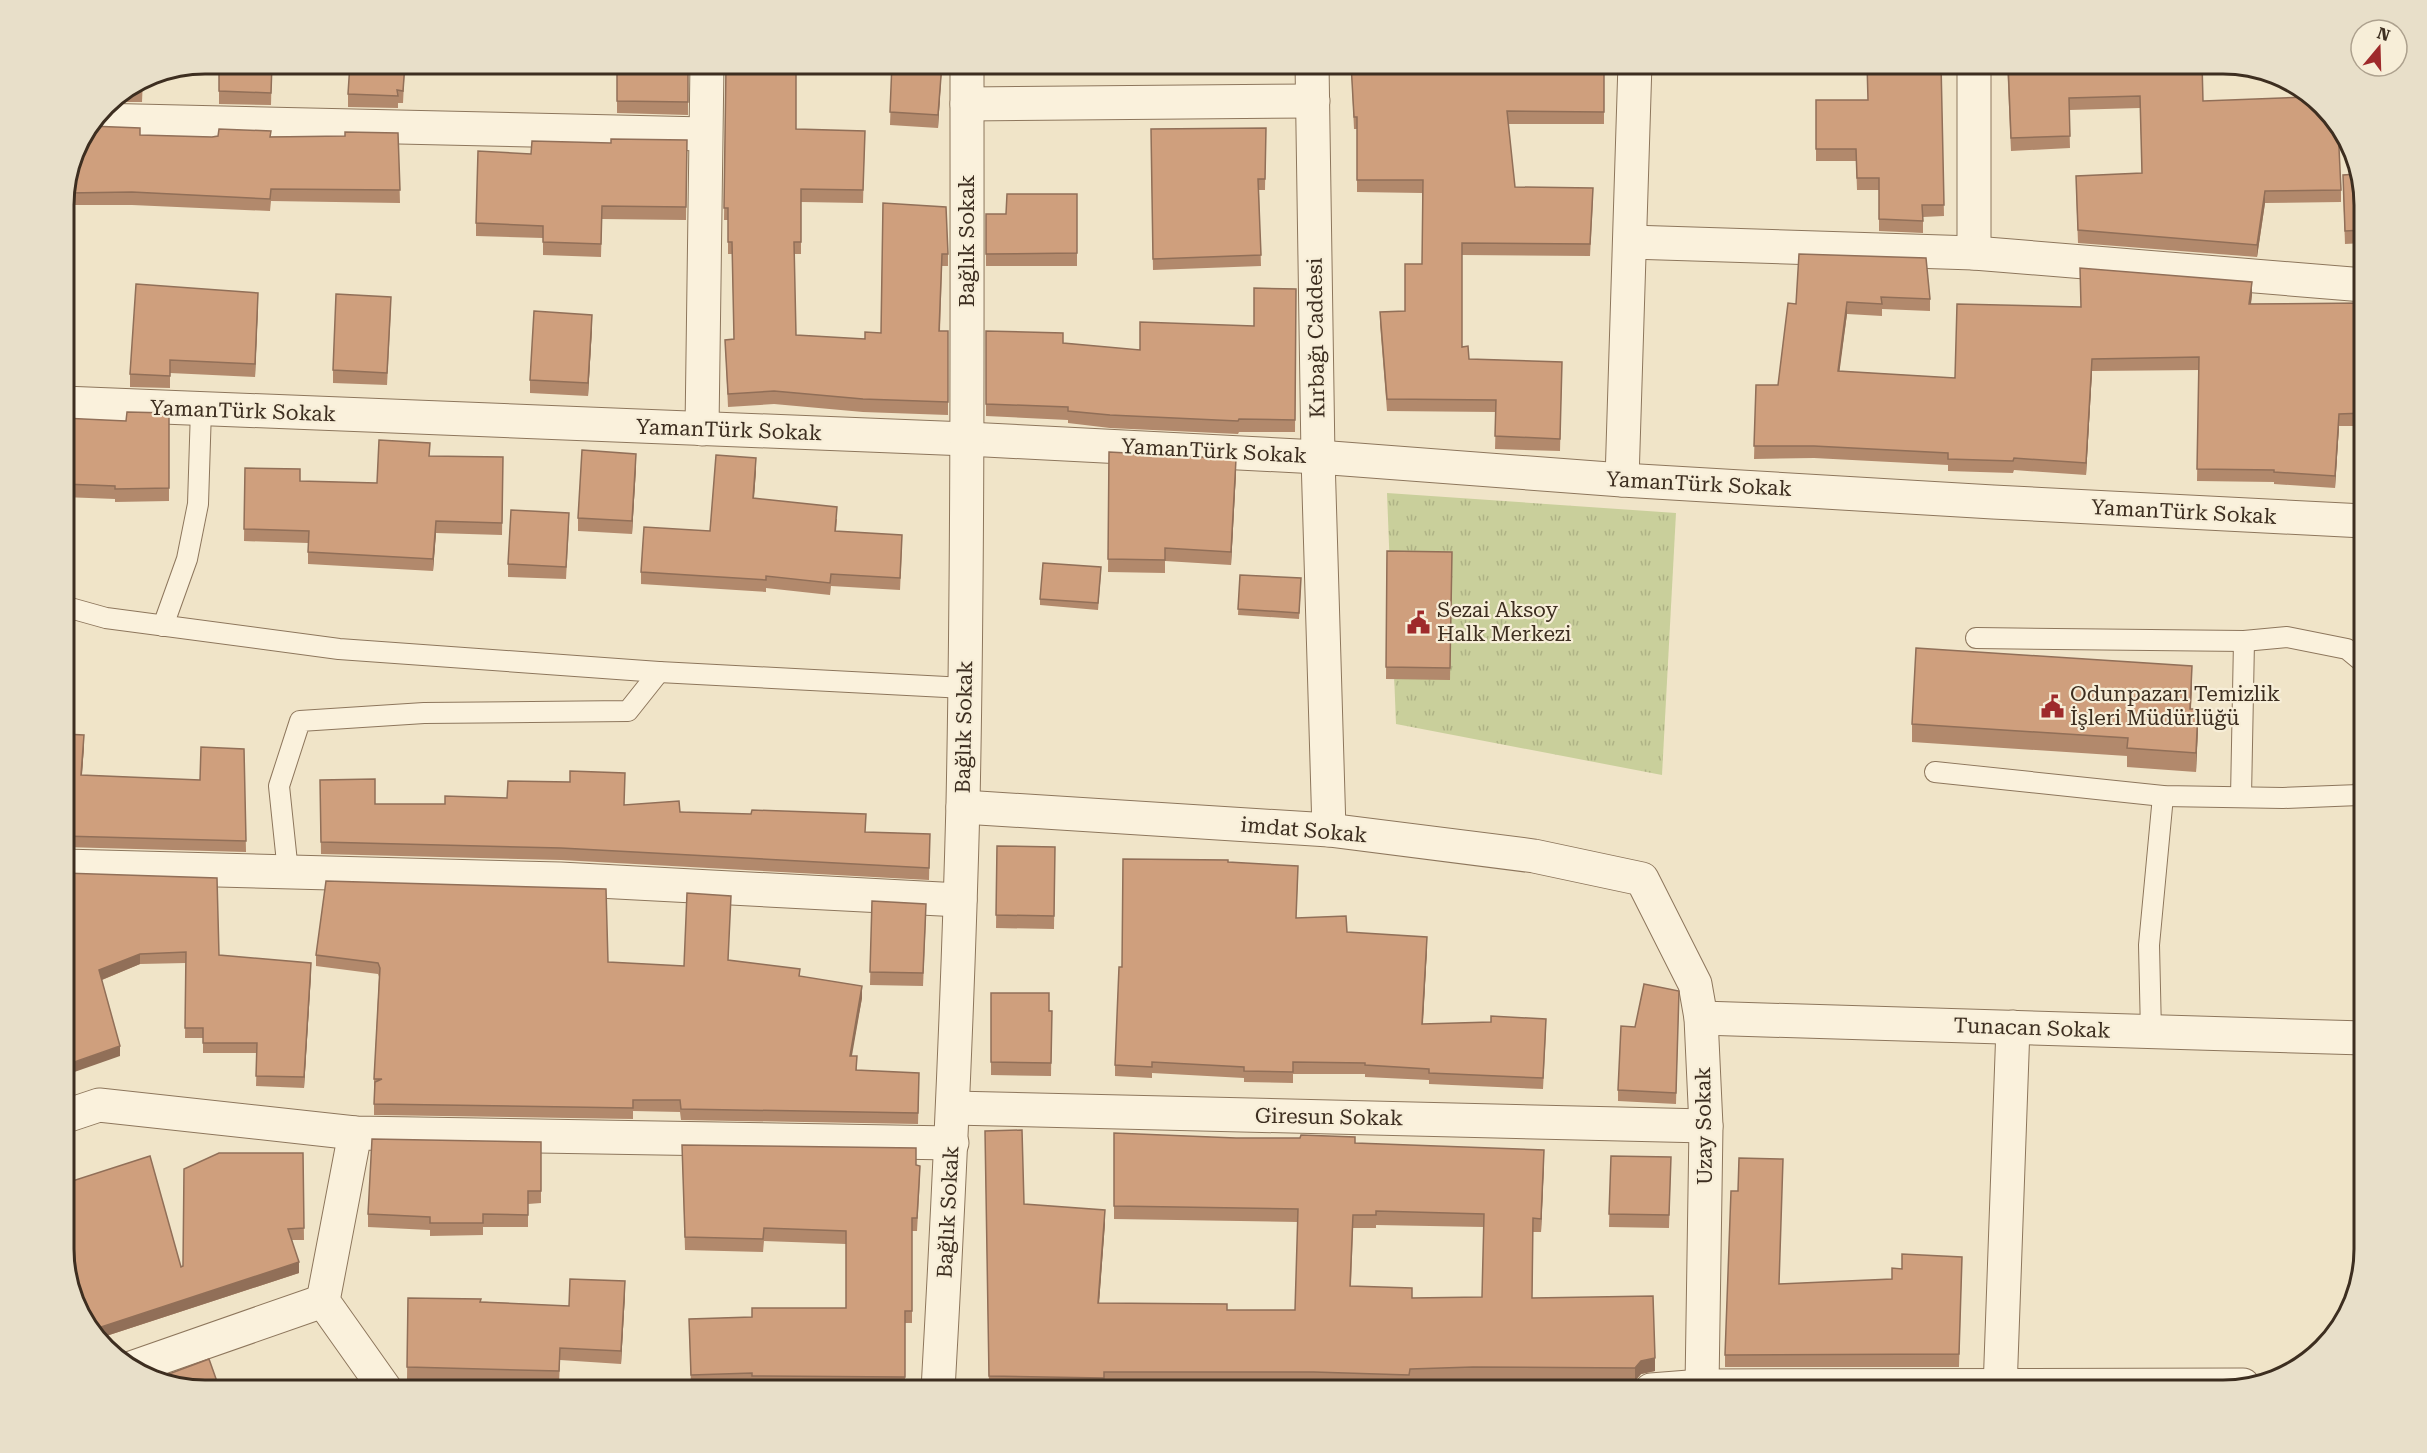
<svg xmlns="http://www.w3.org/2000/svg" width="2427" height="1453" font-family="'Roboto Serif',serif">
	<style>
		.park { fill: url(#park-tufts) }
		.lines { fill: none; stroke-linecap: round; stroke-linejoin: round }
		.lane-casing { stroke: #8d765c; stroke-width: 22 }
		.street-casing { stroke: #8d765c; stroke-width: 35 }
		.lane { stroke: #faf1dc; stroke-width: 20 }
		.street { stroke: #faf1dc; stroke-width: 33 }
		.wall { fill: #b2896c; fill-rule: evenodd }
		.shaded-wall { fill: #916f58 }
		.building { fill: #cf9f7d; stroke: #916f58; stroke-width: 1.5; fill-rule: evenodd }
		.labels { text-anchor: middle; stroke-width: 4.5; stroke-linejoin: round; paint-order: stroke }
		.street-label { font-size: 21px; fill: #3d2e20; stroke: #f7eed8 }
		.poi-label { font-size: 21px; fill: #3d2e20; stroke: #f7eed8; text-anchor: start }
		.rim { fill: none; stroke: #3d2e20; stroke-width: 3 }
	</style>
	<defs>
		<pattern id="park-tufts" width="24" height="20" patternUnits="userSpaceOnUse" patternTransform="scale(1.5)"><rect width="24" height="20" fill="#c9cf9b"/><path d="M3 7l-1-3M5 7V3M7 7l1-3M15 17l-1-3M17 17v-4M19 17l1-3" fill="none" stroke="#aeb285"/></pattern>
	</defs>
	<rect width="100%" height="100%" fill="#f0e4c8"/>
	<path class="park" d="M1387,493l289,20 -14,262 -266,-51z"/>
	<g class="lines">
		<defs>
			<g id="lane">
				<path d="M63,606l43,12 233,31 320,23 306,16"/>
				<path d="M163,626l24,-67 11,-55 3,-95"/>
				<path d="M1976,638l268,3 43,-4 60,12 17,14"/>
				<path d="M1935,772l228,24 120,2 76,-3 5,-9"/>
				<path d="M2241,797l3,-156"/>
				<path d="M288,872l-9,-86 21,-65 124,-8 204,-2 31,-39"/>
				<path d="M2151,1032l-2,-87 14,-149"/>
			</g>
			<g id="street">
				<path d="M1312,63l6,394 11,373"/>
				<path d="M1974,63v190"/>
				<path d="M967,104l346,-3"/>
				<path d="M94,120l611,14"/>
				<path d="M1630,242l344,11 390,32"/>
				<path d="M63,403l904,36 351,18 304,23 371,22 371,19"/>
				<path d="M702,429l5,-366"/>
				<path d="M1622,480l13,-417"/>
				<path d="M963,807l366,23 205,26 108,23 53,105 6,34 5,108 -4,260"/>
				<path d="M63,866l497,13 400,21"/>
				<path d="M1701,1018l663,20"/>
				<path d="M953,1108l753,18"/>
				<path d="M63,1117l36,-12 256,28 597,10"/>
				<path d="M355,1133l-32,168 63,89"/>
				<path d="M131,1368l192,-67"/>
				<path d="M938,1390c11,-195 20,-391 25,-587 5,-246 4,-493 4,-740"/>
				<path d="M1651,1390l51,-4 541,-1"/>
				<path d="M2000,1390l13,-363"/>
			</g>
		</defs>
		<use href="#lane" class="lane-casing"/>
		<use href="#street" class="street-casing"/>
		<use href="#lane" class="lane"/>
		<use href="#street" class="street"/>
	</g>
	<g class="wall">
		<path d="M219,63h53l-1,42 -52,-1z"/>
		<path d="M405,63l-2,40h-5v5l-50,-1v-13z"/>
		<path d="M617,63l71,3v49l-71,-2z"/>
		<path d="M891,63h54l-3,1 -4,64 -48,-3 2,-62z"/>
		<path d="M1083,63h180v2z"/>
		<path d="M1351,63h253v61h-96l7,63 78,13 -3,56 -128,-1v92l7,12 93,3 -2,89 -65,-2 1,-37 -109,-1 -7,-87v-12l25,-1 17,-47v-71l-65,-1v-63h-3z"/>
		<path d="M1941,63l3,153 -21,1v16l-44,-2v-41h-22l-1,-29h-40v-61h52z"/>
		<path d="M2007,63h195l1,38 138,89v12l-76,1 -8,54 -179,-14 -2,-55 66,-15 -2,-65 -71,2 1,38 -59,3z"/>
		<path d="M726,67l70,62 69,2 -2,72 -62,-1v52h-7l2,81 69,4 16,-6 2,-130 65,51v12h-6l-2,65h8v84l-85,-3 -89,-8 -46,3 -3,-67 9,-1 -2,-85h-4v-34h-4z"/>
		<path d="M143,78l-1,24h-34z"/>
		<path d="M1266,128l-1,62h-6l2,76 -108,4 -2,-141z"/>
		<path d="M398,133l2,70 -129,-2 -1,10 -138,-6h-64v12h-5v-22l77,-60 72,2 133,-1z"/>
		<path d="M687,140l-1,80 -84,-1 -1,38 -58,-2v-17l-67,-2v-13l55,-69 80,-11z"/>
		<path d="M2343,187l21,8v48l-19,1z"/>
		<path d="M1077,194v72h-91v-52h20z"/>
		<path d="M1799,254l131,45v12l-48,-2v7l-35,-2 -8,57 116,7 126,-71 171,-12 -1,9 113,-1v123h-25l-4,62 -61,-4v-2l-77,-1 2,-111 -107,1 -6,104 -72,-5 -1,3 -65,-2v-6l-134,-7 -60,1 2,-74h22l18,-81z"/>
		<path d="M1296,289l-1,143h-56l-1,2 -128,-6 -42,-5v-3l-82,-4v-85l77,12 77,7 114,-24z"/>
		<path d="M258,305l-3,72 -85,-4v15l-40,-1v-13z"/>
		<path d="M391,309l-4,76 -54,-2v-13z"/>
		<path d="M592,328l-4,68 -58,-3v-13z"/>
		<path d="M169,413v88l-54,1v-3l-52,-2v-79l63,3z"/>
		<path d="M1109,452l127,20 -5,93 -66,-4v12l-57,-1z"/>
		<path d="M430,456l73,1 -1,78 -66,-2 -3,38 -125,-7v-21l-64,-2 1,-73 55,13 77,2z"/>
		<path d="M636,467l-4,67 -54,-3v-13z"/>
		<path d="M756,470l-2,28 83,21 -1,12 66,16 -2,43 -69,-4 -1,9 -64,-7v4l-125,-8v-12l69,-41z"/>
		<path d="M569,525l-3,54 -58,-2v-13z"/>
		<path d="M1387,551l65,1 -2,128 -64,-1z"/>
		<path d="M1101,573l-3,37 -58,-5v-6z"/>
		<path d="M1240,575l61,10 -2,34 -61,-4z"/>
		<path d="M2192,684l-1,25 7,19 -2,44 -69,-5v-11l-215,-14v-18z"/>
		<path d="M63,734l21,12 -2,29 118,5 44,-31 2,103 -183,-5z"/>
		<path d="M320,780l55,24 249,1 241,27 65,2 -1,46 -368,-20 -240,-6z"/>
		<path d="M997,846l58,1 -1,82 -58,-1z"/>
		<path d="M1228,862l70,15 -2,41 51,14 80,16 -4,76 123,7 -3,58 -114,-5v-4l-64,-3v-3h-72v9l-49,-1v-4l-92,-5v5l-37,-2v-11z"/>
		<path d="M63,873l156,82 92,19 -7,114 -48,-2 1,-33h-54v-15h-18l1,-75 -46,1 -38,16 18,76 -57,-162z"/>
		<path d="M872,901l54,16 -3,69 -53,-1z"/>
		<path d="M316,955l292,7 76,4 45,-6 71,16 62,22 -11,58 6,14 62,14 -1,40 -237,-4 -1,-8 -47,-1v8l-259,-4v-36l5,-102 -1,-3 -62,-8z"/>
		<path d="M1679,991l-3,113 -58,-3v-11l17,-63z"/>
		<path d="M991,993l61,18 -1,65 -60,-1z"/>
		<path d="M985,1131l39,73 81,19 -6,80 128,7h68l3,-88 -184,-3v-86l241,10 189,20 -3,69h-8l-1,66 123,73 -14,3 -6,7 -162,-1 -63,2 -1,7 -95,-4h-210v5l-115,-1zM1376,1225l108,2 -2,70 -70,1 -61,-12 2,-58h23z"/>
		<path d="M541,1142v61l-13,1v23h-45v8l-53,1v-6l-62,-3v-13z"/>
		<path d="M682,1145l234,20 4,13 -3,53h-5v92h-7v67l-153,-1v-3l-61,1 -2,-68 63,-2 94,-9v-64l-82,-3 -1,11 -78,-2z"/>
		<path d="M303,1153l1,87h-12l7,33 -199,65 -18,-18 99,-53 2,-1z"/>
		<path d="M1611,1156l60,1 -2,71 -60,-1z"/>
		<path d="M1962,1257l-3,110h-234v-12l55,-71 112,-5 10,-10z"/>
		<path d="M625,1294l-4,70 -61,-4 -1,24 -152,-5 1,-81 161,8z"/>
	</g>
	<g class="shaded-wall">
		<path d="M942,63l-4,65v-13z"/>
		<path d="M2265,191v12l-8,54v-12z"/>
		<path d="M2252,282v13l-3,21v-12z"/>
		<path d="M258,293v12l-3,72v-13z"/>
		<path d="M1847,302v12l-9,69v-12z"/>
		<path d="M592,315v13l-4,68v-13z"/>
		<path d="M2092,359v12l-6,104v-12z"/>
		<path d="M2339,414v12l-4,62v-12z"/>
		<path d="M636,454v13l-4,67v-13z"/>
		<path d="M756,458v12l-3,40v-12z"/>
		<path d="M1236,459v13l-5,93v-13z"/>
		<path d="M436,521v12l-3,38v-12z"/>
		<path d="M2192,666v18l-2,43v-18z"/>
		<path d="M2198,709v19l-2,44v-19z"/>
		<path d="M84,735v11l-3,40v-11z"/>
		<path d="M1427,937v11l-5,87v-11z"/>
		<path d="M140,954v10l-41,17v-11z"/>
		<path d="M311,963v11l-7,114v-11z"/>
		<path d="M862,986v12l-12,69v-11z"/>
		<path d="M120,1046v10l-57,20v-10z"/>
		<path d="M1544,1150v13l-3,69v-13z"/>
		<path d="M1105,1210v13l-7,94v-14z"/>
		<path d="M299,1262v11l-199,65 -8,-8z"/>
		<path d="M625,1281v13l-4,70v-13z"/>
		<path d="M1655,1358v13l-14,3 -6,7v-13l6,-7z"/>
	</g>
	<g class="building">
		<path d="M219,63h53l-1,30 -52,-2z"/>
		<path d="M350,63h55l-2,28 -6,-1 1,6 -50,-2z"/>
		<path d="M617,63h62l-1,3h10v36l-71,-1z"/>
		<path d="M892,63h50l-4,52 -48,-3z"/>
		<path d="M1351,63h253v49l-97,-1 8,76 78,1 -3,56 -128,-1v104l6,-1 1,13 93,3 -2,77 -65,-3 1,-36 -109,-1 -7,-87 25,-1v-47h17l1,-84h-66v-63h-3z"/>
		<path d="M1867,63h74l3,142h-22l1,16 -44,-2v-41h-22l-1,-29h-40v-49h52z"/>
		<path d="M2008,63h194l1,38 105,-4 30,30 3,63 -76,1 -8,54 -179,-15 -2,-54 66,-3 -2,-77 -71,2 1,38 -59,2z"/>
		<path d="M796,66v63l69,2 -2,59 -62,-1v53h-7l2,93 69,4v-7l16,1 2,-130 63,4 2,47h-6l-3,77h9v71l-85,-3 -89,-8 -46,3 -3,-54 9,-1 -2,-97h-4v-34h-4l2,-141z"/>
		<path d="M143,79l-1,11h-16z"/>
		<path d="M90,126l50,2v7l72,2 6,-1 1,-7 52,2 -1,6 75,-1v-4l53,1 2,57 -129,-1 -1,10 -138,-7 -64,1v12h-5v-10l11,-45z"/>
		<path d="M1266,128l-1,51h-7l3,76 -108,4 -2,-130z"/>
		<path d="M611,139l76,1 -1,67 -84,-1 -1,38 -58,-2v-16l-67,-3 2,-72 53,3 1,-13 79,2z"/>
		<path d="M2357,174l7,21v35l-19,1 -2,-56z"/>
		<path d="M1007,194h70v59l-91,1v-40h20z"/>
		<path d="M1799,254l127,4 4,41 -49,-2 1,7 -35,-2 -9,69 117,7 2,-74 124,3 -1,-39 172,14 -3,22 115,-1v110l-25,1 -4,62 -61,-4v-2l-77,-1 2,-112 -107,2 -6,104 -72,-5 -1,3 -65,-2v-6l-134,-7h-60l2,-61h22l10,-82 8,1z"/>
		<path d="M136,284l122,9 -3,71 -85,-4v16l-40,-2z"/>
		<path d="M1254,288l42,1 -1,131 -56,-1 -1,2 -128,-6 -42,-4v-4l-82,-3v-73l77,2v10l77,7v-28l114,4z"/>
		<path d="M336,294l55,3 -4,76 -54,-3z"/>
		<path d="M534,311l58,4 -4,68 -58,-3z"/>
		<path d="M127,412l42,1v75l-54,1v-3l-52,-2v-66l63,3z"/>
		<path d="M379,440l51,3 -1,13 74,1 -1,66 -66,-2 -3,38 -125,-7 1,-21 -65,-2 1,-61 55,1v12l77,2z"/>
		<path d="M582,450l54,4 -4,67 -54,-3z"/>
		<path d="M1109,452l127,7 -5,93 -66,-4v12l-57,-1z"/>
		<path d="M716,455l40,3 -3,40 84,9 -2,24 67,4 -2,43 -69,-4 -1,9 -64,-7v4l-125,-8 3,-45 66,4z"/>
		<path d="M511,510l58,3 -3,54 -58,-3z"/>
		<path d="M1387,551l65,1 -2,116 -64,-1z"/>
		<path d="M1043,563l58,4 -3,36 -58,-4z"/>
		<path d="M1240,575l61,3 -2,35 -61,-4z"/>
		<path d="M1916,648l276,18 -2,43h8l-2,44 -69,-5 1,-10 -216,-14z"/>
		<path d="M63,734l21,1 -3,40 119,5 1,-33 43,2 2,92 -183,-5z"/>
		<path d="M570,771l55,2 -1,32 55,-4 1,11 71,2 1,-4 114,4 -1,18 65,2 -1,34 -368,-20 -240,-6 -1,-62 55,-1v25h70v-8l62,2 1,-17 62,1z"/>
		<path d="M997,846l58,1 -1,69 -58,-1z"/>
		<path d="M1123,859l105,1v2l70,4 -2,52 50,-2 1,16 80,5 -5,87 69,-2v-6l55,3 -3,59 -114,-5v-4l-64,-4v-2l-72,-1v10l-49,-1v-4l-92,-5v5l-37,-2 4,-98h3z"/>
		<path d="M63,873l154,5 2,77 92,8 -7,114 -48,-1 1,-33h-54v-15h-18l1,-76 -46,2 -41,16 21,76 -57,20v-156l9,-4 -9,-23z"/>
		<path d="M326,881l280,8 2,73 76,4 3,-73 44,3 -3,64 72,9 -1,7 63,10 -12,70h7l-1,14 63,3 -1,40 -237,-4 -1,-9h-47v8l-259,-4 1,-22 7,-3h-8l6,-111 -2,-5 -62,-8z"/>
		<path d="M872,901l54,3 -3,69 -53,-1z"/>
		<path d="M1644,984l35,7 -3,102 -58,-3 3,-64 14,1z"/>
		<path d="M991,993h58v18h3l-1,52 -60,-1z"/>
		<path d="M1022,1130l2,74 81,6 -7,93 129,1v6h68l3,-101 -184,-3v-73l122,5h64l1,-3 54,2v6l189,7 -3,69 -8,-1 -1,80 121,-2 2,62 -14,3 -6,7 -162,-1 -63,2 -1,6 -95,-3h-210v6l-115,-2 -4,-245zM1376,1211l108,3 -2,83 -70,1v-10l-62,-2 3,-71h23z"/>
		<path d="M372,1139l169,3v49h-13v24l-45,-1v9h-53v-6l-62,-3z"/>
		<path d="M682,1145l234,3v17l4,1 -3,52h-5v93h-7v66l-153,-1v-3l-61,2 -2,-56 63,-2v-9h94v-77l-82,-3 -1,11 -78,-2z"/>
		<path d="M219,1153h84l1,75 -16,1 11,33 -207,68 -10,-10 -19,-62v-74l87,-28 31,111 2,-1 1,-97z"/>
		<path d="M1611,1156l60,1 -2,58 -60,-1z"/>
		<path d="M1739,1158l44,1 -4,125 113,-5v-11l10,1v-15l60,3 -3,97 -234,1 6,-164h7z"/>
		<path d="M570,1279l55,2 -4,70 -61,-3 -1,23 -152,-4 1,-69 73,1 -1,3 89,4z"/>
		<path d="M209,1359l11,31h-16l-46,-12z"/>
	</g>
	<defs>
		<symbol id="civic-bare" viewBox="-9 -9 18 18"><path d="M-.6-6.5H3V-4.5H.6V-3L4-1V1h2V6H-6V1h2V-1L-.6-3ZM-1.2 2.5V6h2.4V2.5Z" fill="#9e2a2b" stroke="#f7eed8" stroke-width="2.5" paint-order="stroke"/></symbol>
	</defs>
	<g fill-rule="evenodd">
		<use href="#civic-bare" x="1402" y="606" width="33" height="33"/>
		<use href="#civic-bare" x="2036" y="690" width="33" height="33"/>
	</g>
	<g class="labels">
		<g class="street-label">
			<text transform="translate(967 241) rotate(-90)" y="7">Bağlık Sokak</text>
			<text transform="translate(1316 338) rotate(-91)" y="7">Kırbağı Caddesi</text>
			<text transform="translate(243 411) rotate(2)" y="7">YamanTürk Sokak</text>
			<text transform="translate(729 430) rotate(2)" y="7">YamanTürk Sokak</text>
			<text transform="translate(1214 451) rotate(3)" y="7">YamanTürk Sokak</text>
			<text transform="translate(1699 484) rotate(3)" y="7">YamanTürk Sokak</text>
			<text transform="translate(2184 512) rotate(3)" y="7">YamanTürk Sokak</text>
			<text transform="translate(964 727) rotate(-89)" y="7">Bağlık Sokak</text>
			<text transform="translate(1304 830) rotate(5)" y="7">imdat Sokak</text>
			<text transform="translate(2032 1028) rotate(2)" y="7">Tunacan Sokak</text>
			<text transform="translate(1329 1117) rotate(1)" y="7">Giresun Sokak</text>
			<text transform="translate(1704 1126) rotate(-91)" y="7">Uzay Sokak</text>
			<text transform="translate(948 1212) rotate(-87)" y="7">Bağlık Sokak</text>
		</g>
		<g class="poi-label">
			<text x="1437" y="617">Sezai Aksoy<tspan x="1437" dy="24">Halk Merkezi</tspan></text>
			<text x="2070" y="701">Odunpazarı Temizlik<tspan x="2070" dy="24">İşleri Müdürlüğü</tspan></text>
		</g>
	</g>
	<path d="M0 0H2427V1453H0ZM205 74H2223A131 131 0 0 1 2354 205V1249A131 131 0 0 1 2223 1380H205A131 131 0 0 1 74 1249V205A131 131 0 0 1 205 74Z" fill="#e8dfc9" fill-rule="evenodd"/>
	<path class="rim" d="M205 74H2223A131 131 0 0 1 2354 205V1249A131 131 0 0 1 2223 1380H205A131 131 0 0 1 74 1249V205A131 131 0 0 1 205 74Z"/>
	<g transform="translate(2379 48) rotate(19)"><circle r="28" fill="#f7eed8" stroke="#ada18e" stroke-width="1.5"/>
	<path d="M0-4.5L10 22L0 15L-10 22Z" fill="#9e2a2b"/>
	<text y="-9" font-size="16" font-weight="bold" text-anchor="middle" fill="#3d2e20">N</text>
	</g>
</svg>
